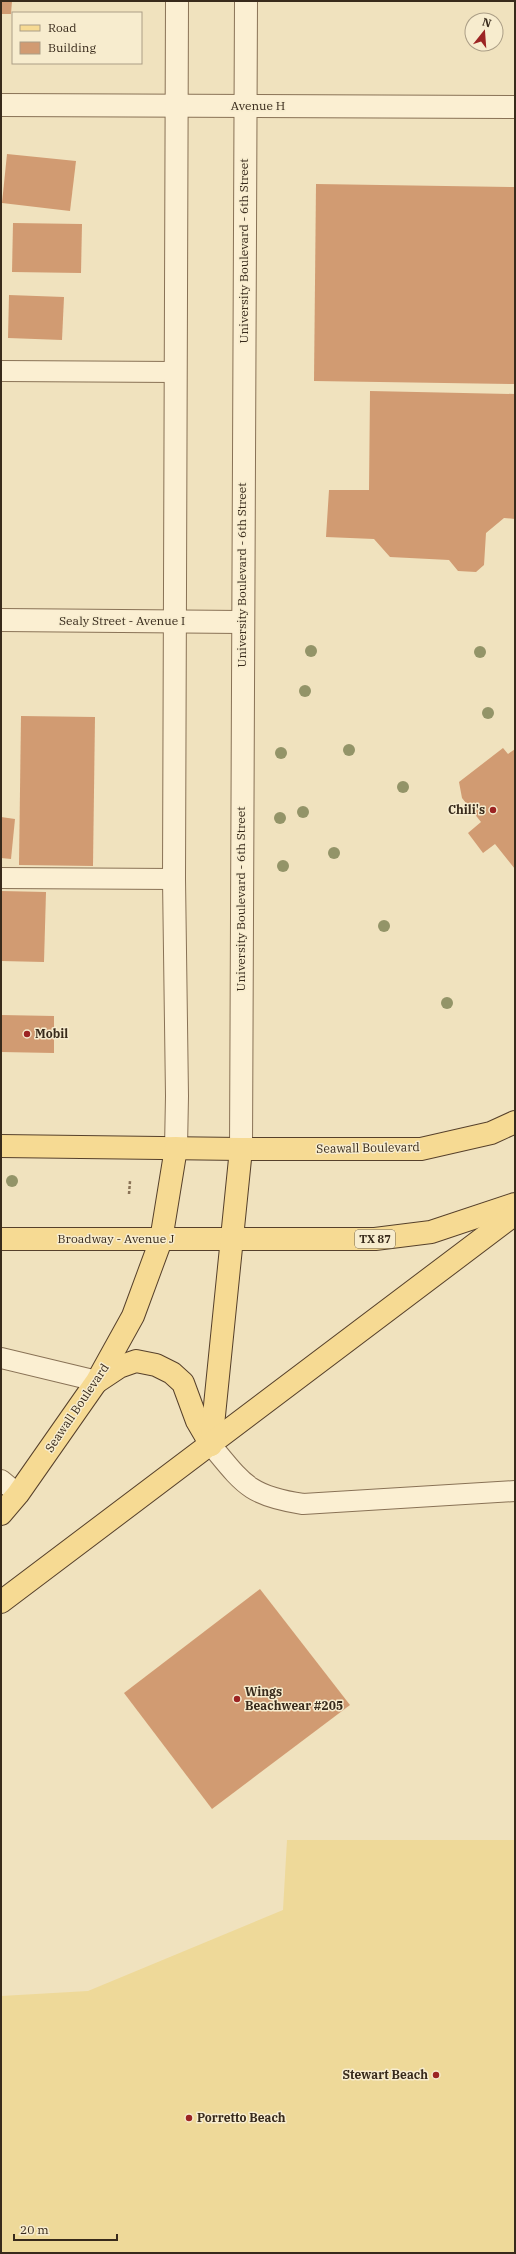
<svg xmlns="http://www.w3.org/2000/svg" width="516" height="2254" font-family="'IBM Plex Serif',serif">
	<style>
		.sand { fill: #eed999 }
		.building { fill: #d19b72 }
		.lines { fill: none; stroke-linecap: round; stroke-linejoin: round }
		.service-casing { stroke: #897256; stroke-width: 22 }
		.minor-casing { stroke: #897256; stroke-width: 24 }
		.tertiary-casing { stroke: #897256; stroke-width: 24 }
		.primary-casing { stroke: #56402b; stroke-width: 24 }
		.path { stroke: #897256; stroke-width: 2.5; stroke-dasharray: 3 2; stroke-linecap: butt }
		.service { stroke: #fbefd2; stroke-width: 20 }
		.minor { stroke: #fbefd2; stroke-width: 22 }
		.tertiary { stroke: #fbefd2; stroke-width: 22 }
		.primary { stroke: #f6da93; stroke-width: 22 }
		.tree { fill: #939468 }
		.poi-dot { fill: #9c2423; stroke: #f7ecce; stroke-width: 1.5 }
		.labels { text-anchor: middle; stroke-width: 3; stroke-linejoin: round; paint-order: stroke }
		.shield { fill: #f7ecce; stroke: #716451; stroke-width: 1 }
		.shield-label { font-size: 11px; font-weight: bold; fill: #382a1b }
		.street-label { font-size: 12px; fill: #382a1b; stroke: #f7ecce }
		.poi-label { font-size: 12px; font-weight: bold; fill: #382a1b; stroke: #f7ecce; text-anchor: start }
	</style>
	<rect width="100%" height="100%" fill="#f0e2be"/>
	<path class="sand" d="M287,1840h228v413h-514v-257l87,-5 195,-81z"/>
	<g class="building">
		<path d="M1,1h11l-1,13h-10z"/>
		<path d="M7,154l69,7 -6,50 -68,-8z"/>
		<path d="M316,184l199,3v197l-201,-3z"/>
		<path d="M13,223l69,1 -1,49 -69,-1z"/>
		<path d="M9,295l55,2 -2,43 -54,-2z"/>
		<path d="M370,391l145,3v125l-11,-1 -18,15 -2,32 -8,7 -18,-1 -9,-11 -59,-3 -16,-18 -48,-2 3,-47h40z"/>
		<path d="M21,716l74,1 -2,149 -74,-1z"/>
		<path d="M503,748l5,6 7,-5v120l-20,-25 -12,9 -15,-20 13,-11 -19,-24 -3,-16z"/>
		<path d="M1,817l14,2 -4,40 -10,-1z"/>
		<path d="M1,891l45,1 -2,70 -43,-1z"/>
		<path d="M1,1015l53,1v37l-53,-1z"/>
		<path d="M260,1589l90,116 -138,104 -88,-116z"/>
	</g>
	<g class="lines">
		<defs>
			<g id="service">
				<path d="M1,371l175,1"/>
				<path d="M1,878l173,1"/>
				<path d="M1,1358l96,23"/>
				<path d="M211,1445c33,40 39,51 92,59l212,-13"/>
				<path d="M1,1480l17,14"/>
			</g>
			<g id="minor">
				<path d="M1,105l514,2"/>
				<path d="M1,620l241,2"/>
			</g>
			<g id="tertiary">
				<path d="M176,1148l1,-52 -3,-217 3,-878"/>
				<path d="M241,1149l5,-1148"/>
			</g>
			<g id="primary">
				<path d="M1,1146l240,3h180l70,-16 24,-11"/>
				<path d="M1,1239h374l56,-7 84,-28"/>
				<path d="M98,1381l21,-14 17,-6 20,4 16,8 11,10 14,38 14,24"/>
				<path d="M211,1445l30,-296"/>
				<path d="M1,1514l17,-20 79,-113 36,-65 28,-76 15,-92"/>
				<path d="M1,1602l514,-388"/>
			</g>
		</defs>
		<use href="#service" class="service-casing"/>
		<use href="#minor" class="minor-casing"/>
		<use href="#tertiary" class="tertiary-casing"/>
		<use href="#primary" class="primary-casing"/>
		<path class="path" d="M129,1194l1,-13"/>
		<use href="#service" class="service"/>
		<use href="#minor" class="minor"/>
		<use href="#tertiary" class="tertiary"/>
		<use href="#primary" class="primary"/>
	</g>
	<g class="tree">
		<circle cx="311" cy="651" r="6"/>
		<circle cx="480" cy="652" r="6"/>
		<circle cx="305" cy="691" r="6"/>
		<circle cx="488" cy="713" r="6"/>
		<circle cx="349" cy="750" r="6"/>
		<circle cx="281" cy="753" r="6"/>
		<circle cx="403" cy="787" r="6"/>
		<circle cx="303" cy="812" r="6"/>
		<circle cx="280" cy="818" r="6"/>
		<circle cx="334" cy="853" r="6"/>
		<circle cx="283" cy="866" r="6"/>
		<circle cx="384" cy="926" r="6"/>
		<circle cx="447" cy="1003" r="6"/>
		<circle cx="12" cy="1181" r="6"/>
	</g>
	<g class="poi-dot">
		<circle cx="493" cy="810" r="4"/>
		<circle cx="27" cy="1034" r="4"/>
		<circle cx="237" cy="1699" r="4"/>
		<circle cx="436" cy="2075" r="4"/>
		<circle cx="189" cy="2118" r="4"/>
	</g>
	<g class="labels">
		<rect class="shield" x="355" y="1230" width="40" height="18" rx="3"/>
		<g class="shield-label">
			<text x="375" y="1243">TX 87</text>
		</g>
		<g class="street-label">
			<text x="258" y="110">Avenue H</text>
			<text transform="translate(244 251) rotate(-90)" y="4">University Boulevard - 6th Street</text>
			<text transform="translate(242 575) rotate(-90)" y="4">University Boulevard - 6th Street</text>
			<text x="122" y="625">Sealy Street - Avenue I</text>
			<text transform="translate(241 899) rotate(-90)" y="4">University Boulevard - 6th Street</text>
			<text transform="translate(368 1148) rotate(-1)" y="4">Seawall Boulevard</text>
			<text x="116" y="1243">Broadway - Avenue J</text>
			<text transform="translate(77 1408) rotate(-56)" y="4">Seawall Boulevard</text>
		</g>
		<g class="poi-label">
			<text x="485" y="814" text-anchor="end">Chili's</text>
			<text x="35" y="1038">Mobil</text>
			<text x="245" y="1696">Wings<tspan x="245" dy="14">Beachwear #205</tspan></text>
			<text x="428" y="2079" text-anchor="end">Stewart Beach</text>
			<text x="197" y="2122">Porretto Beach</text>
		</g>
	</g>
	<rect width="516" height="2254" fill="none" stroke="#382a1b" stroke-width="4"/>
	<rect x="12" y="12" width="130" height="52" fill="#f7ecce" stroke="#ab9e86"/>
	<rect x="20" y="25" width="20" height="6" fill="#f6da93" stroke="#ab9e86"/>
	<text x="48" y="32" font-size="12" fill="#382a1b">Road</text>
	<rect x="20" y="42" width="20" height="12" fill="#d19b72" stroke="#ab9e86"/>
	<text x="48" y="52" font-size="12" fill="#382a1b">Building</text>
	<g transform="translate(484 32) rotate(17)"><circle r="19" fill="#f7ecce" stroke="#ab9e86"/>
	<path d="M0-3L7 15L0 10L-7 15Z" fill="#9c2423"/>
	<text y="-6" font-size="11" font-weight="bold" text-anchor="middle" fill="#382a1b">N</text>
	</g>
	<path d="M14 2234v6h103v-6" fill="none" stroke="#382a1b" stroke-width="2"/>
	<text x="20" y="2234" font-size="12" fill="#382a1b" stroke="#f7ecce" stroke-width="3" paint-order="stroke">20 m</text>
</svg>
